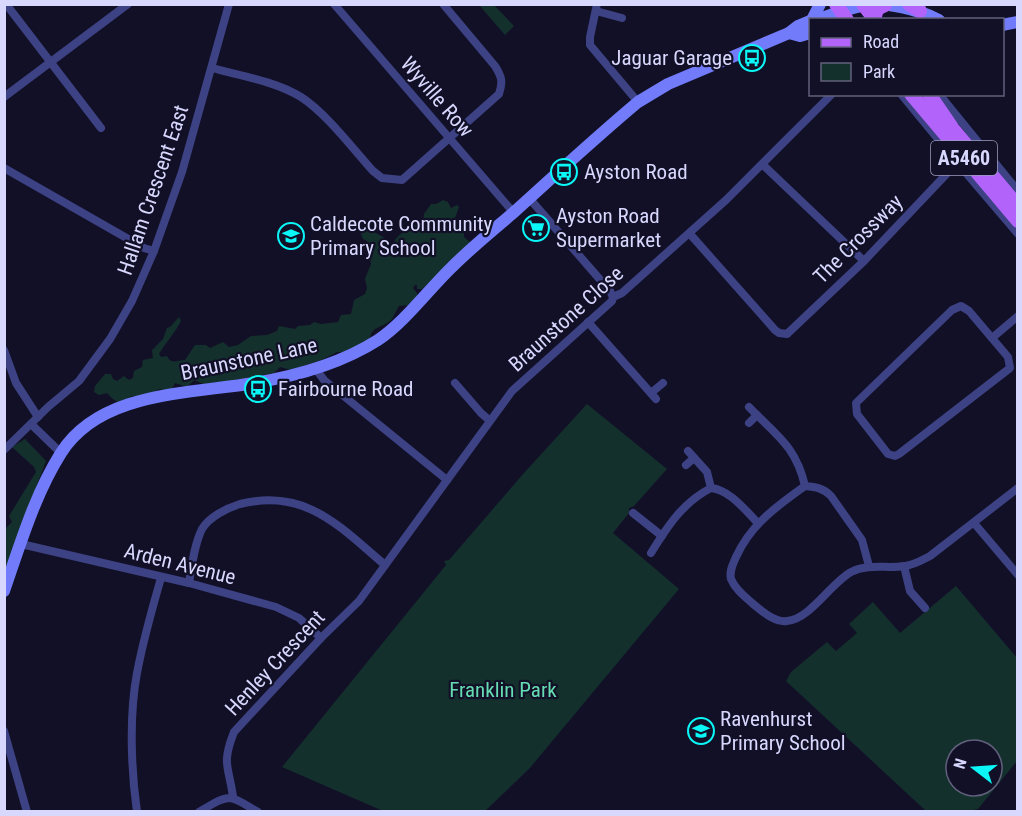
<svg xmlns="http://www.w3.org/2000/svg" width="1022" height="816" font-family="'Roboto Condensed',sans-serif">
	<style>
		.green { fill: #14302d; fill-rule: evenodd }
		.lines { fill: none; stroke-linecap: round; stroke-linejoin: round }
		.street { stroke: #3d4284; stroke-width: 8 }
		.secondary { stroke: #727cfa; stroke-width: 12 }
		.primary { stroke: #b263f9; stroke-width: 14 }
		.labels { text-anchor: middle; stroke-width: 4.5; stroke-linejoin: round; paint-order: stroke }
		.shield { fill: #121027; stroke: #9d9cbe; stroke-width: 1.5 }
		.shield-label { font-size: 20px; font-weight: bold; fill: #d8d8fe }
		.poi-label { font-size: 21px; fill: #d8d8fe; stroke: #121027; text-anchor: start }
		.street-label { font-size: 21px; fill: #d8d8fe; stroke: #121027 }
		.park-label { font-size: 21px; fill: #65dcb2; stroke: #121027 }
	</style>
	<rect width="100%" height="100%" fill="#121027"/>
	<g class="green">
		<path d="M479,5h15l20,21 -9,9z"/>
		<path d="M443,200l5,2 3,6 6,-3 2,2 -5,14 2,5 8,6v5l7,6 -49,46h-5v-4h-2l-2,3 4,5v4l-8,8 -10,1c-2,3 -5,10 -7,13 -9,10 -23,6 -22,23l-26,10h-7l-16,8 -30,10 -11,-3 -6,6 -68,12 -12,-5 -7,7 -12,-4 -4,8 -12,-2 -14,8 -14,-1 -1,5c-11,4 -16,0 -23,-8l-8,2 -5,-3 1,-6 10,-12h6l2,5 4,2 7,-5 5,4 4,-2 1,-7 8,-4 1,-7 10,-2 -1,-8 11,-11 4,-11 3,-1 9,-10 2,4c-6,12 -15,21 -22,33l2,3 6,-1c4,9 10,4 18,4l10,-15h11l4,3 13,-6 6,5 9,-2 13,-9 16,-1 10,-4 2,-5 16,3 3,-3 12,-1 4,-3 7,2 17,-2 3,-7 10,-1 3,-14 11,-6 2,-6 -2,-9 6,-15 -4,-23 -4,-2 -2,-5 1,-4 5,-4 3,4 17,9 2,4 4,1c5,-11 13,-13 22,-19h5l3,-2 1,-9 7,-10h5z"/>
		<path d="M587,404l80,65 -33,37 -5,2v5l-16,20 66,56 -150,180 -44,42h-102l-101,-44 164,-202 -2,-4 5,-1 75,-87z"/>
		<path d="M25,439l21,22 -41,109v-41l7,-7 -3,-6 27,-44 -2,-5 -22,-20z"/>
		<path d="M956,586l61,72v103l-39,48 -10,2h-42l-140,-130 5,-9 36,-30 9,9 21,-18 -8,-9 24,-22 27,31zM956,750h36v36h-36z"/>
	</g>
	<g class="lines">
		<g class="street">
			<path d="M6,4l95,124"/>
			<path d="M334,4l179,208"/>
			<path d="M597,4l-7,33v8l48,57"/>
			<path d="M596,11l26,7"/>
			<path d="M212,68c29,8 63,13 89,29 25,16 52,52 72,74l9,7 20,2 97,-86c4,-12 3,-17 -4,-28l-52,-62"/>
			<path d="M901,94l50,61 5,9 10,9 52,61"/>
			<path d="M939,94l79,97"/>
			<path d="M4,97l124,-93"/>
			<path d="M763,165l101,96"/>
			<path d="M4,168l140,80 10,3"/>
			<path d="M529,198l81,93 3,6"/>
			<path d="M690,234l85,96 4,3 8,1 77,-73 92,-97"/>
			<path d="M961,306l8,5 39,46 2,11 -111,86 -4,2 -7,-2 -31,-40 -1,-11 96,-93z"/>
			<path d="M588,322l68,77"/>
			<path d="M992,338l26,-22"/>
			<path d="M4,350l12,33 22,34"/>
			<path d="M315,368l9,12 123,100"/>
			<path d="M455,383l26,30 8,7"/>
			<path d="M651,393l12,-10"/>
			<path d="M749,407c27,28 47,39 56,79 11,1 18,2 26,10l31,44 7,26"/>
			<path d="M749,423l8,-8"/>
			<path d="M31,424l30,29"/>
			<path d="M4,450l44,-43 31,-26 31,-42 22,-38 22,-50 28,-79 47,-168"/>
			<path d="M688,451l19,21 4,16"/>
			<path d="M686,465l8,-7"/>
			<path d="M805,486c-29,21 -54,38 -69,71 -3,7 -7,14 -5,22 4,10 13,17 21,24 9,7 22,20 35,18 23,-2 43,-37 64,-49 18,-9 35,-3 54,-6 9,-1 17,-6 25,-10l88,-68"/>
			<path d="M633,513l29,23"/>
			<path d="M974,523l44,52"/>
			<path d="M21,544l168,39 87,24 23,11 22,20"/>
			<path d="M651,553c16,-26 32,-51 60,-65 19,2 34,22 47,35"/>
			<path d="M904,566l6,25 15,17"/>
			<path d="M189,583c3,-17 5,-38 13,-54 7,-12 25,-21 38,-25 66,-16 99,22 145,61"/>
			<path d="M4,731l23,81"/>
			<path d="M233,797c-4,-31 -12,-32 1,-65l87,-94 38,-37 153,-210 100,-90 1,-4 9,-4 104,-93 106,-106"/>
			<path d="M137,812c-6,-43 -8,-97 0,-139 6,-32 15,-64 24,-95"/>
			<path d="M199,812c32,-19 28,-18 59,0"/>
		</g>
		<g class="secondary">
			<path d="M812,20l8,-16"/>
			<path d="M816,20c15,-5 29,-11 45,-14 25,-5 56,3 78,14"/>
			<path d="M1002,25l16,-3"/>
			<path d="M789,33l11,3 10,-3"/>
			<path d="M4,591c16,-46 31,-97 57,-138 39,-62 129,-59 193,-70 42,-7 88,-20 124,-43 26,-17 51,-51 74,-73 19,-19 40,-36 61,-54 41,-37 82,-75 125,-111l30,-18 121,-51 9,-7 12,-5"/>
		</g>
		<g class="primary">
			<path d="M836,4l11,16"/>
			<path d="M863,4l12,16"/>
			<path d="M909,4l11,7"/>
			<path d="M874,20l3,-11 8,-4"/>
			<path d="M911,94l107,127"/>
			<path d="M929,94l24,35 65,77"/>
		</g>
	</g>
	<defs>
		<symbol id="bus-ring" viewBox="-11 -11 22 22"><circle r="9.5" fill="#121027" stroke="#0bf6f6" stroke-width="1.5"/><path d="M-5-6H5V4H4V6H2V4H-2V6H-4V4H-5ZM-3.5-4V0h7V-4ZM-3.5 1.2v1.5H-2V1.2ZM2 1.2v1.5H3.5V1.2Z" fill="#0bf6f6"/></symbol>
		<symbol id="supermarket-ring" viewBox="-11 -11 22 22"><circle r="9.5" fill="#121027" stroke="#0bf6f6" stroke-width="1.5"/><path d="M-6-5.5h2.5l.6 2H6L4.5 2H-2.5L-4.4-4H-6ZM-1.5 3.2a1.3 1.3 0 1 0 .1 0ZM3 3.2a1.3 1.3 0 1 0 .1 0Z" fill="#0bf6f6"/></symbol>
		<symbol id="school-ring" viewBox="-11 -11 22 22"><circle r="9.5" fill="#121027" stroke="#0bf6f6" stroke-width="1.5"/><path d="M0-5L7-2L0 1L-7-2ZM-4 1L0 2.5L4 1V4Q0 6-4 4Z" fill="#0bf6f6"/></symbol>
	</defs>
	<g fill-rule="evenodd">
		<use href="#bus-ring" x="737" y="43" width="30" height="30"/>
		<use href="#bus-ring" x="549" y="157" width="30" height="30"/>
		<use href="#supermarket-ring" x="521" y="213" width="30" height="30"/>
		<use href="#school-ring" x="276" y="221" width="30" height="30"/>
		<use href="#bus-ring" x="243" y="374" width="30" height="30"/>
		<use href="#school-ring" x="686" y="716" width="30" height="30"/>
	</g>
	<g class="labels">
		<rect class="shield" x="931" y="141" width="66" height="34" rx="4.5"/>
		<g class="shield-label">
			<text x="964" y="165">A5460</text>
		</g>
		<g class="poi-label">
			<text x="732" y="65" text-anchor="end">Jaguar Garage</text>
			<text x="584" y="179">Ayston Road</text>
			<text x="556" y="223">Ayston Road<tspan x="556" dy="24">Supermarket</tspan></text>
			<text x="310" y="231">Caldecote Community<tspan x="310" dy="24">Primary School</tspan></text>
			<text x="278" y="396">Fairbourne Road</text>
			<text x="720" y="726">Ravenhurst<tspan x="720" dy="24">Primary School</tspan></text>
		</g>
		<g class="street-label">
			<text transform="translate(437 97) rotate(49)" y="7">Wyville Row</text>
			<text transform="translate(153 190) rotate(-71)" y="7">Hallam Crescent East</text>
			<text transform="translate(858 239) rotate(-45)" y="7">The Crossway</text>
			<text transform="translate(566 319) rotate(-42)" y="7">Braunstone Close</text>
			<text transform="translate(249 359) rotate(-12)" y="7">Braunstone Lane</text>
			<text transform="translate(180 564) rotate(14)" y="7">Arden Avenue</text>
			<text transform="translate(275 663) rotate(-47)" y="7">Henley Crescent</text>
		</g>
		<g class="park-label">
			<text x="503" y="697">Franklin Park</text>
		</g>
	</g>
	<rect width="1022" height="816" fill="none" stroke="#d8d8fe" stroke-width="12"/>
	<rect x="809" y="18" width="195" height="78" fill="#121027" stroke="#61607d" stroke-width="1.5"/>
	<rect x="821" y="38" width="30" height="9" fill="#b263f9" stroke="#61607d" stroke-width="1.5"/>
	<text x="863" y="48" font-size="18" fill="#d8d8fe">Road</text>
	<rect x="821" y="63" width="30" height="18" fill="#14302d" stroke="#61607d" stroke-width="1.5"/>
	<text x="863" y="78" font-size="18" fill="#d8d8fe">Park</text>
	<g transform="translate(974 768) rotate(287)"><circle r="28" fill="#121027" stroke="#61607d" stroke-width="1.5"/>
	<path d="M0-4.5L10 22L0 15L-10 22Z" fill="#0bf6f6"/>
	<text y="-9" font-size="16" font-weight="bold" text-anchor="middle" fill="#d8d8fe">N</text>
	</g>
</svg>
